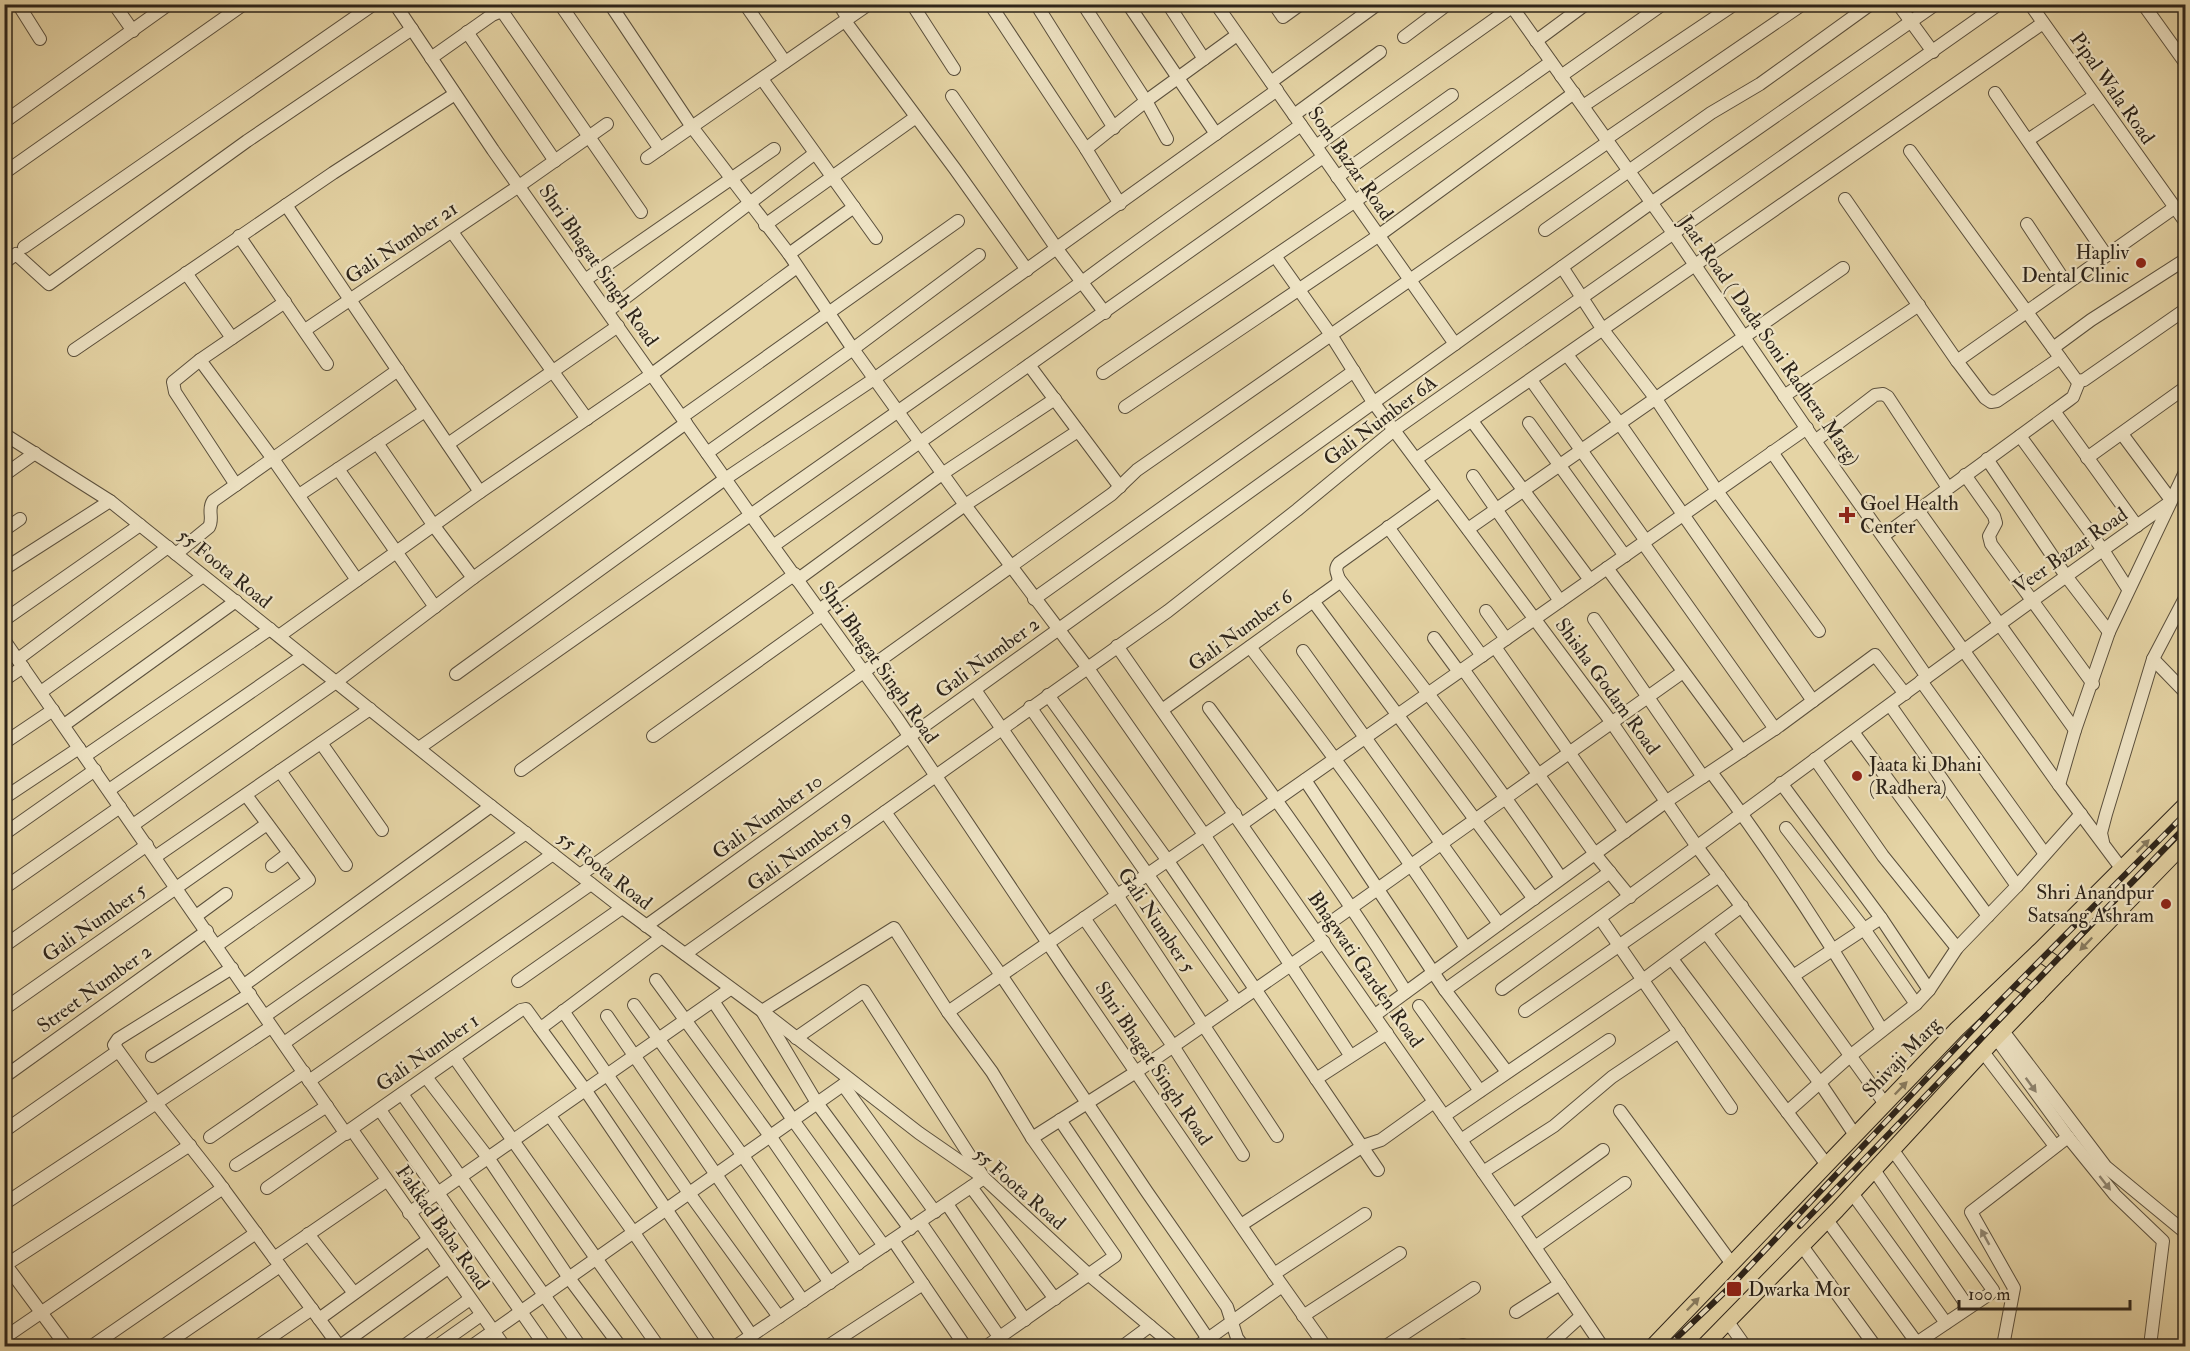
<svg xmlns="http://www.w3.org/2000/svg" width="2190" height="1351" font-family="'IM FELL Double Pica',serif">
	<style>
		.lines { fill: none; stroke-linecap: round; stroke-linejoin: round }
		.minor-casing { stroke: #5b503d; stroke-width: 14 }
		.major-casing { stroke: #2d241a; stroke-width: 17 }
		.minor { stroke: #eee3c4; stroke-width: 12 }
		.major { stroke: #e5d4a5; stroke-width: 15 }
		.rail-casing { stroke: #2d241a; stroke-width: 6 }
		.rail { stroke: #eee3c4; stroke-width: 4; stroke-dasharray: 11; stroke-linecap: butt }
		.oneway { fill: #897c60 }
		.oneway2 { fill: #8e846f }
		.poi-dot { fill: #8f2418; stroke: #eee3c4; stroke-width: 2 }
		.labels { text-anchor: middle; stroke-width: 4.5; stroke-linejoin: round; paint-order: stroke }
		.street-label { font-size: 20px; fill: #2d241a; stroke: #eee3c4 }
		.poi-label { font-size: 20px; fill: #2d241a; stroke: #eee3c4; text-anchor: start }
	</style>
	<rect width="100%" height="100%" fill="#e5d4a5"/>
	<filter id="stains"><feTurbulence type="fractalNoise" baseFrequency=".00333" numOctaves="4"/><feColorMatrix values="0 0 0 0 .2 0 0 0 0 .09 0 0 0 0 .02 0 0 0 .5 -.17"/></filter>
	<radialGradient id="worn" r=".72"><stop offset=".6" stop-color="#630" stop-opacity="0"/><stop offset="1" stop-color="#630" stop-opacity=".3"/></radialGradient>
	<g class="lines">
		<defs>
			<g id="minor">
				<path d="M18,4l22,35"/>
				<path d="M114,4l19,27"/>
				<path d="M395,4l98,146 257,364 147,204 169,252 208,304 51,72"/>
				<path d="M560,4l100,145"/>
				<path d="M610,4l82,123 97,127 64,95 112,156 122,162 118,169 145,219"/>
				<path d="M745,4l40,58"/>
				<path d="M839,4l9,15"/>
				<path d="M912,4l42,65"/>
				<path d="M990,4l96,145 34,55"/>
				<path d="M1036,4l78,124"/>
				<path d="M1083,4l63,97 21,38"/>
				<path d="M1128,4l88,130"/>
				<path d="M1168,4l36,55"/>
				<path d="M1216,4l239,340"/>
				<path d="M1274,4l9,13 18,-13"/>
				<path d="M1510,4l163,229 142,208 244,344 62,83"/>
				<path d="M1898,4l35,48"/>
				<path d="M2030,4l156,219"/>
				<path d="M2143,4l43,60"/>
				<path d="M845,21l110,148 72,101"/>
				<path d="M467,32l88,129"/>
				<path d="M1404,37l44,-33"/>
				<path d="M1536,41l50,-37"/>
				<path d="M431,58l61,-43 7,-3 5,2 137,198"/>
				<path d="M1561,76l102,-72"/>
				<path d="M762,79l114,159"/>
				<path d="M1271,82l107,-78"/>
				<path d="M1995,93l111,162"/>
				<path d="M952,96l105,153 48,64"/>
				<path d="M1583,106l152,-102"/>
				<path d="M1294,115l86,-63"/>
				<path d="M4,122l165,-118"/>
				<path d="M1606,139l197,-135"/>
				<path d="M2028,140l66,-44"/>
				<path d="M1316,146l200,-142"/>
				<path d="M1086,149l60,-48 91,-66"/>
				<path d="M1910,151l167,230 7,-1 102,-71"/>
				<path d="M647,158l222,-154"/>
				<path d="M4,173l240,-169"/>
				<path d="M1337,177l115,-82"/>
				<path d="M1845,199l112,162 28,37 6,4 6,-1 63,-43"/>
				<path d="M286,205l194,287"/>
				<path d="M2027,224l39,59"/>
				<path d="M765,225l151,-108"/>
				<path d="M1545,230l166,-117 49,-29 111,-80"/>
				<path d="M452,232l135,187"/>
				<path d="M239,236l88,128"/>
				<path d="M24,247l350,-243"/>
				<path d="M789,254l65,-47"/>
				<path d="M1275,256l56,79 42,67 239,321 86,125 95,128 92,128"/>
				<path d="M4,263l12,-9 33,30 198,-143 165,-112"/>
				<path d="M1562,267l41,63 53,69 61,92 102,140"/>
				<path d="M186,273l46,65"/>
				<path d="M585,280l189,-131"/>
				<path d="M608,311l206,-157"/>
				<path d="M305,330l214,-144 88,-62"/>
				<path d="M2053,348l38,-28 95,-61"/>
				<path d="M74,350l259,-177 122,-79"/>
				<path d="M1567,355l53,69 193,277"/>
				<path d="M200,360l73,99 84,121"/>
				<path d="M1957,361l217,-153"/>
				<path d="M1029,365l91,122"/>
				<path d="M1103,373l251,-171 197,-140"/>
				<path d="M1531,380l115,161"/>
				<path d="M1784,396l135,-91"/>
				<path d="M1125,407l253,-171 196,-143"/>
				<path d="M2054,411l83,115"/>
				<path d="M682,417l276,-196"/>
				<path d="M1472,421l118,159"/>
				<path d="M1529,423l96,133"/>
				<path d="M4,434l106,67 368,295 139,108 145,107 157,122 65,45 105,97 85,71"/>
				<path d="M2122,434l49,66"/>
				<path d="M2020,436l83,114 25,39"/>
				<path d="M1815,441l60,-46 8,-1 5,3 60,91"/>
				<path d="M377,443l57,83 39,52"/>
				<path d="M448,444l170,-118"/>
				<path d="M1772,452l155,225"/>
				<path d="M707,453l146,-104 126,-94"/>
				<path d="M2087,458l99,-71"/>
				<path d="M1416,459l627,-436"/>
				<path d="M1987,459l79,117 43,56"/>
				<path d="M338,469l97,138"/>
				<path d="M4,475l31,-22"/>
				<path d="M1965,475l29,41 2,7 -7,13 2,8 102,140"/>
				<path d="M1473,476l87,125"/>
				<path d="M236,485l-61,-93 -2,-10 27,-22 85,-58"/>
				<path d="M1439,491l-100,72c-5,6 -2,10 0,16 77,98 153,196 222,299"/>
				<path d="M299,495l126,-84"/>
				<path d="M1918,510l157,220"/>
				<path d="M1388,527l94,129"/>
				<path d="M1468,529l375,-261"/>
				<path d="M4,530l16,-11"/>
				<path d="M1883,536l186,-136 4,-3 6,-15"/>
				<path d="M1643,543l132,186"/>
				<path d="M773,546l550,-389"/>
				<path d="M176,554l33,-27c5,-9 -2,-17 4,-26l185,-131"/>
				<path d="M1607,568l135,183"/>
				<path d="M4,569l106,-68"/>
				<path d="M797,580l145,-106 113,-75"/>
				<path d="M1034,599l320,-228"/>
				<path d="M1313,601l221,298"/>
				<path d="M819,610l146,-105 113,-74"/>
				<path d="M1486,611l20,28"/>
				<path d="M1594,619l109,158"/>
				<path d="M4,620l136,-95"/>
				<path d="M279,636l201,-144 172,-118 145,-107"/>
				<path d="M1434,638l25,34"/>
				<path d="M4,640l342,494"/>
				<path d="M1117,646l396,569 89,131"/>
				<path d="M1250,647c76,98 149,197 216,301"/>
				<path d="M1495,647l130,185"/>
				<path d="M1303,651l196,273"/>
				<path d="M18,659l150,-112"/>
				<path d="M2153,659l33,34"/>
				<path d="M1463,669l132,185 35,43"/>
				<path d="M456,674l269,-195 149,-100 403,-289"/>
				<path d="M4,680l19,-13"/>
				<path d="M1921,681l124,173"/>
				<path d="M975,690l142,205 160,241"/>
				<path d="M41,692l162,-116"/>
				<path d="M1048,695l120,166 210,309"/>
				<path d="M1890,705l127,181"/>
				<path d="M1030,707l207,295"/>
				<path d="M1209,708c69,93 136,186 197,284"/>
				<path d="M1162,710l175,-126 2,-5"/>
				<path d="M64,725l172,-124"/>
				<path d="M1853,732l135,184"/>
				<path d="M653,736l169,-121"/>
				<path d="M4,743l49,-33"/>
				<path d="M321,743l61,87"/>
				<path d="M419,748l663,-466c72,-54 146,-105 219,-157"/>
				<path d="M85,756l185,-127"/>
				<path d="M1815,759l68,97 74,92"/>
				<path d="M521,770l274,-196"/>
				<path d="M280,771l66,94"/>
				<path d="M1711,772c62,83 118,169 171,258"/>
				<path d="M1305,780l140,210 62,82"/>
				<path d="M1781,783l100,135 48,72"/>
				<path d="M2059,785l16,-55 34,-98 77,-162"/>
				<path d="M109,790l194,-134"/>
				<path d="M4,798l75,-50"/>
				<path d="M885,812l116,163 146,217 80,115 10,31 6,8"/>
				<path d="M1242,824l565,-396"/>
				<path d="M133,825l203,-143 137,-104 213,-155"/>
				<path d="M1786,828l78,101 52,75"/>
				<path d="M4,834l91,-64"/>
				<path d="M2103,842l-2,-9 5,-19 47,-155 33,-63"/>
				<path d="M155,857l215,-148"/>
				<path d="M272,866l17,-13"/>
				<path d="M580,875l532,-381 25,-24 471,-328"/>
				<path d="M4,888l116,-81"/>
				<path d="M196,916l30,-22"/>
				<path d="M1084,918l89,128 70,109"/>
				<path d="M1600,918l131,190"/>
				<path d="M646,926l1005,-723 285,-199"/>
				<path d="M1317,932l366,-260"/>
				<path d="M1707,934l113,149 35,52"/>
				<path d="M4,946l143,-101"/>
				<path d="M216,946l93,-66 -63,-85"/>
				<path d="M685,954l483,-343 129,-101 97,-80 605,-426"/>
				<path d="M1672,959l155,206"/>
				<path d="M232,968l-114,71 -4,6 42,58 60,76 123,167"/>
				<path d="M1793,976l88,-58"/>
				<path d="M656,980l114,156 88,128"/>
				<path d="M518,981l104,-73"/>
				<path d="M244,985l247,-179"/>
				<path d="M1502,989c223,-161 442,-328 667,-486"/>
				<path d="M1445,990l165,-118"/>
				<path d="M713,1001l80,119 91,126"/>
				<path d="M634,1005l109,151 87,127"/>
				<path d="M1419,1006l61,85"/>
				<path d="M4,1009l263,-185"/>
				<path d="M563,1011l126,182 90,124"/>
				<path d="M1525,1011l194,-135"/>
				<path d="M948,1012l287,-198"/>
				<path d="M1375,1015l292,-214 112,-75 96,-71 30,39"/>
				<path d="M265,1016l261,-183"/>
				<path d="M607,1016l196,285"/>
				<path d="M539,1027l47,64 166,245"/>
				<path d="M2003,1031l103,136 80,66"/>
				<path d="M1996,1038l72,99 47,58 48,46 -13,105"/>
				<path d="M284,1043l269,-189"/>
				<path d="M1983,1052l72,94"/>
				<path d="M152,1056l98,-62"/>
				<path d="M454,1057l204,289"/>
				<path d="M4,1077l203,-146"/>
				<path d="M426,1077l63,82 80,119 51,68"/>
				<path d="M1316,1079l71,-46"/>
				<path d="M309,1081l282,-197"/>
				<path d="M843,1085l92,127"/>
				<path d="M402,1094l178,252"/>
				<path d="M380,1110l165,236"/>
				<path d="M1620,1111l112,153"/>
				<path d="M1787,1112l63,-56 66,-52 13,-14 28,-42 60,-62 64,-72"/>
				<path d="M550,1116l84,117 77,113"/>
				<path d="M1444,1116l200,-137 98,-73"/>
				<path d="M1060,1120l148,219"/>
				<path d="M352,1130l152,216"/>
				<path d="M4,1131l114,-80"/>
				<path d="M210,1137l94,-65"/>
				<path d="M1032,1138l104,-66 188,-130"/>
				<path d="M1461,1140l148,-100"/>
				<path d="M1892,1149l101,141 -2,3 -79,53"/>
				<path d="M236,1165l91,-59"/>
				<path d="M1874,1170l94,137"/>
				<path d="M1483,1172l71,-46 58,-49 67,-45"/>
				<path d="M971,1187l84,112"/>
				<path d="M267,1188l254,-178 5,-1 13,18 6,-2 117,-88"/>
				<path d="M1852,1193l94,130"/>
				<path d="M4,1204l267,-177"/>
				<path d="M947,1204l78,116"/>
				<path d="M409,1213l321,-224"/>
				<path d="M1513,1215l90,-65"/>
				<path d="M1827,1220l90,123"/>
				<path d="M920,1222l80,116"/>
				<path d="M1241,1225l122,-79 18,-6 53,-38"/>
				<path d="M910,1229l-93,-126 -55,-92 132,-83 54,84 44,60 40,66 83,118 -128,90"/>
				<path d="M308,1234l46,59"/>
				<path d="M893,1240l72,106"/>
				<path d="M1802,1246l73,100"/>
				<path d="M1535,1247l90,-64"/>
				<path d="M274,1258l112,-77"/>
				<path d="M6,1265l60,81"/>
				<path d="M4,1266l186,-121"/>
				<path d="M1274,1274l91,-60"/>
				<path d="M1516,1312l44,-28"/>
				<path d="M1303,1316l97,-63"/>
				<path d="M319,1319l109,-79"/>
				<path d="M1728,1322l17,24"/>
				<path d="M4,1338l219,-150"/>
				<path d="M92,1346l164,-113"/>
				<path d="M163,1346l117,-80"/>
				<path d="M258,1346l54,-37"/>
				<path d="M340,1346l108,-78"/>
				<path d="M404,1346l66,-47"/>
				<path d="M437,1346l44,-31"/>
				<path d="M472,1346l378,-266"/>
				<path d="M736,1346l248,-168 -120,-187 -68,47"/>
				<path d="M828,1346l95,-62"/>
				<path d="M1123,1346l27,-20"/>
				<path d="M1198,1346l84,-60"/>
				<path d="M1386,1346l88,-58"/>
				<path d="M1460,1346l3,-1"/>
				<path d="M1548,1346l32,-29"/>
				<path d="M2003,1346l11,-58 -43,-76 97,-75"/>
			</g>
			<g id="major">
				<path d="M2038,952l25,17"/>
				<path d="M2011,978l27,17"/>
				<path d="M1653,1346l304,-317 81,-77 148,-148"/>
				<path d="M1704,1346l133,-136 157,-170 192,-198"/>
			</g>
		</defs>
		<use href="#minor" class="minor-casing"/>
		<use href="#major" class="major-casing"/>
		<use href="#minor" class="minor"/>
		<use href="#major" class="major"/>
		<defs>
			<g id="rail">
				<path d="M1800,1226l386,-400"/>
				<path d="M1668,1346l63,-60 266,-282 189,-191"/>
			</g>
		</defs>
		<use href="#rail" class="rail-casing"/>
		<use href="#rail" class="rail"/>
	</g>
	<defs><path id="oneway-solid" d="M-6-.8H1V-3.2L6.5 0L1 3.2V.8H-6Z" transform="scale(1.5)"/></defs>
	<g class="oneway">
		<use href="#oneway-solid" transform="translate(2143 846) rotate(-45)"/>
		<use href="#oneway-solid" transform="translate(2086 944) rotate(134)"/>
		<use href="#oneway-solid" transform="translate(1901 1088) rotate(-46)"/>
		<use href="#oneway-solid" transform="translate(1693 1304) rotate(-46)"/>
	</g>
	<g class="oneway2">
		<use href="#oneway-solid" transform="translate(2031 1085) rotate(54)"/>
		<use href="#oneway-solid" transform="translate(2105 1183) rotate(52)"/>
		<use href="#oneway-solid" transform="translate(1985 1237) rotate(-119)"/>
	</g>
	<g class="poi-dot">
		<circle cx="2141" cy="263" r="6"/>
		<path d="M1844 506h6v6h6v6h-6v6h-6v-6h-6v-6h6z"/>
		<circle cx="1857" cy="776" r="6"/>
		<circle cx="2166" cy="904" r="6"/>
		<rect x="1726" y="1281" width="16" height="16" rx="3"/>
	</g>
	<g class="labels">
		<g class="street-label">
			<text transform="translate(2113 88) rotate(55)" y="7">Pipal Wala Road</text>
			<text transform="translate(1351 163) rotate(55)" y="7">Som Bazar Road</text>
			<text transform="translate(401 242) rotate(-34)" y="7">Gali Number 21</text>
			<text transform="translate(599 265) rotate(55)" y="7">Shri Bhagat Singh Road</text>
			<text transform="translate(1770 340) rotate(55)" y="7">Jaat Road ( Dada Soni Radhera Marg)</text>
			<text transform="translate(1380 420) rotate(-37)" y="7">Gali Number 6A</text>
			<text transform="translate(2070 550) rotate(-35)" y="7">Veer Bazar Road</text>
			<text transform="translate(225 568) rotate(39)" y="7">55 Foota Road</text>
			<text transform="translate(1240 630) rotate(-36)" y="7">Gali Number 6</text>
			<text transform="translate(987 657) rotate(-36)" y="7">Gali Number 2</text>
			<text transform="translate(879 662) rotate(55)" y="7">Shri Bhagat Singh Road</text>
			<text transform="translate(1608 686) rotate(54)" y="7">Shisha Godam Road</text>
			<text transform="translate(767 816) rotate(-36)" y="7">Gali Number 10</text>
			<text transform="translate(799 850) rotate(-36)" y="7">Gali Number 9</text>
			<text transform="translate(605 870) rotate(38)" y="7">55 Foota Road</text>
			<text transform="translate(1157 920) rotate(56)" y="7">Gali Number 5</text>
			<text transform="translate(94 922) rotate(-35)" y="7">Gali Number 5</text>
			<text transform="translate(1366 969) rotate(55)" y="7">Bhagwati Garden Road</text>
			<text transform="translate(94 988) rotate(-36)" y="7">Street Number 2</text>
			<text transform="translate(427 1052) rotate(-35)" y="7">Gali Number 1</text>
			<text transform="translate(1901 1057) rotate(-46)" y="7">Shivaji Marg</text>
			<text transform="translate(1154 1063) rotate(56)" y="7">Shri Bhagat Singh Road</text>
			<text transform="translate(1020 1188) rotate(41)" y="7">55 Foota Road</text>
			<text transform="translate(443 1227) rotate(55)" y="7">Fakkad Baba Road</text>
		</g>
		<g class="poi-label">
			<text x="2129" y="259" text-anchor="end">Hapliv<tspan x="2129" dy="23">Dental Clinic</tspan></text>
			<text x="1860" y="510">Goel Health<tspan x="1860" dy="23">Center</tspan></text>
			<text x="1869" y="771">Jaata ki Dhani<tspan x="1869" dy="23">(Radhera)</tspan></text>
			<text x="2154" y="899" text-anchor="end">Shri Anandpur<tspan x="2154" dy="23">Satsang Ashram</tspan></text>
			<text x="1748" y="1296">Dwarka Mor</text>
		</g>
	</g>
	<rect width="2190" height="1351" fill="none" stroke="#e5d4a5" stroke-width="24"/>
	<rect x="6" y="6" width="2178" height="1339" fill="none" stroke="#2d241a" stroke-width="3"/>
	<rect x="12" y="12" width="2166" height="1327" fill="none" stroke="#2d241a" stroke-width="1.5"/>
	<path d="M1959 1300v9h171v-9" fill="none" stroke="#2d241a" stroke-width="3"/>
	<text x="1968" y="1300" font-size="18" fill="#2d241a" stroke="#eee3c4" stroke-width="4.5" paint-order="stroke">100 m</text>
	<rect width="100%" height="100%" filter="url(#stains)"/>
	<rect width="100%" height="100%" fill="url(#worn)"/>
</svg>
